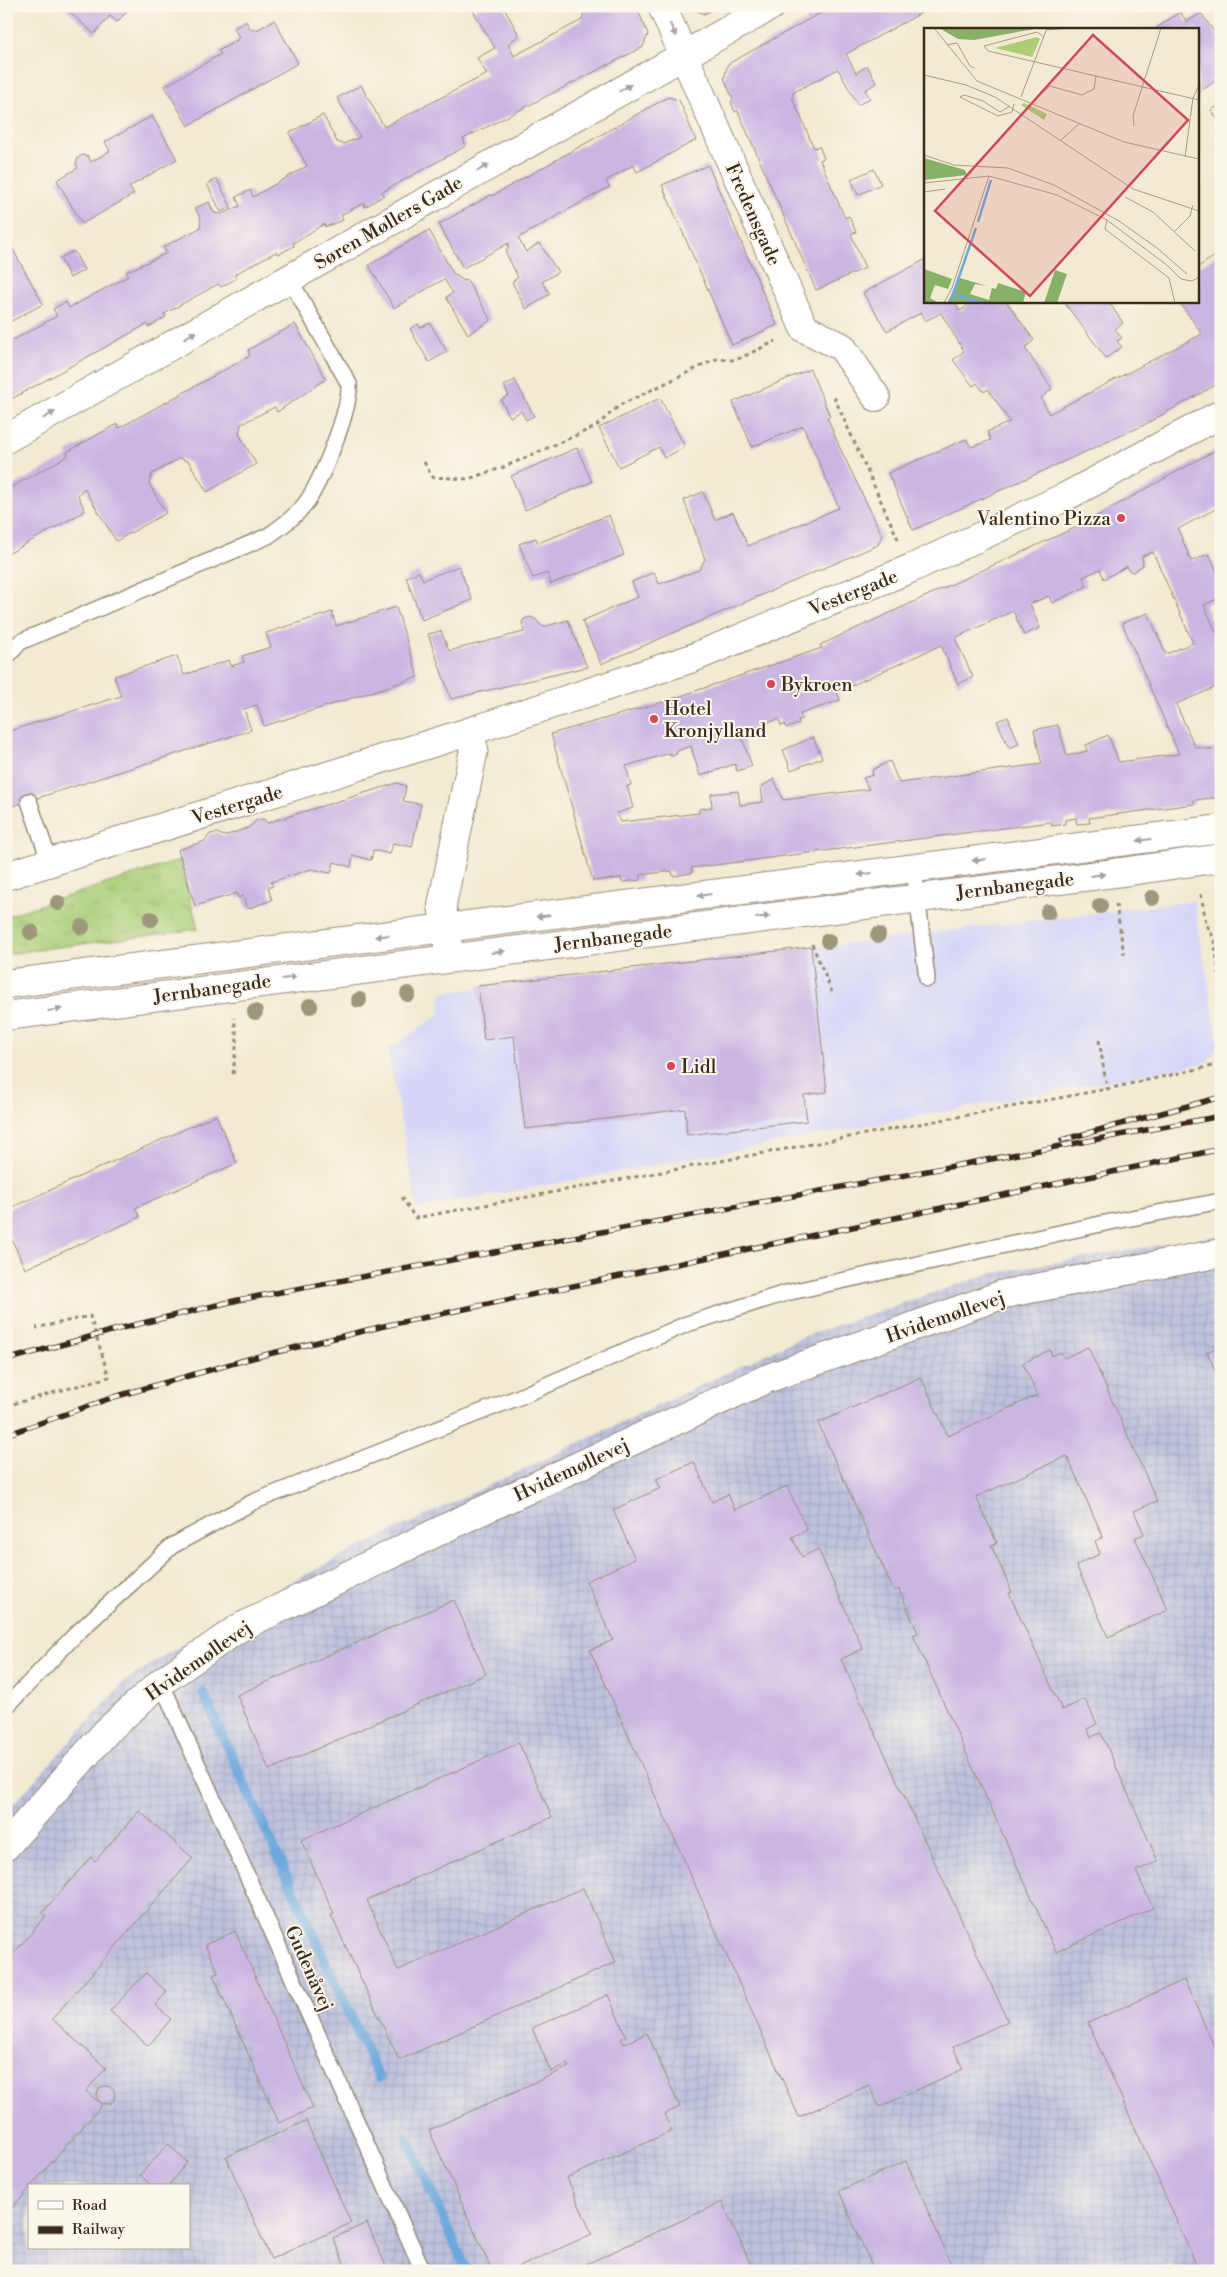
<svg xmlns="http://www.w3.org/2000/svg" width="1227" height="2277" font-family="'Libre Bodoni',serif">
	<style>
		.built { fill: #d6d7f8 }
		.industrial { fill: url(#industrial-grid); fill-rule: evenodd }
		.grass { fill: url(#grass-tufts); stroke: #737c4a }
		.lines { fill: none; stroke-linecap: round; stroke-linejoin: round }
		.stream { stroke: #6ca8dd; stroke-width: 10 }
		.building { fill: #cab6e3; fill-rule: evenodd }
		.lane-casing { stroke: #968a78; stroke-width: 18 }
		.street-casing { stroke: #968a78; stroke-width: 30 }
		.secondary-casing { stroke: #968a78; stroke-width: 30 }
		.path { stroke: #968a78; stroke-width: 3; stroke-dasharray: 4 4; stroke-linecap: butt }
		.lane { stroke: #fff; stroke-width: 15 }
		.street { stroke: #fff; stroke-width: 28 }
		.secondary { stroke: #fff; stroke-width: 28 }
		.rail-casing { stroke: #3b2a1e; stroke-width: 5.5 }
		.rail { stroke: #fbf7ec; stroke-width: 4; stroke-dasharray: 11; stroke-linecap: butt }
		.tree { fill: #9d977b }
		.oneway { fill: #a79f9a }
		.poi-dot { fill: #d1495b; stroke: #fbf7ec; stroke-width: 2 }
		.labels { text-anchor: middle; stroke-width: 4; stroke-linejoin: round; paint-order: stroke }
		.street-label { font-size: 19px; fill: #3b2a1e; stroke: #fbf7ec }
		.poi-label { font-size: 19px; fill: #3b2a1e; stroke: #fbf7ec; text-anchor: start }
		.inset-river { fill: none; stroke: #6ca8dd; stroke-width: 2.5 }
		.inset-road { fill: none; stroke: #a99d89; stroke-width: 1 }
		.view { fill: #d1495b; fill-opacity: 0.15; stroke: #d1495b; stroke-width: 2.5 }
		.inset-edge { fill: none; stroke: #3b2a1e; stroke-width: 2.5 }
	</style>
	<defs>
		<pattern id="industrial-grid" width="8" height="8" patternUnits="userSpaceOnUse" patternTransform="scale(1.25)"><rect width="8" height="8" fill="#bec2dd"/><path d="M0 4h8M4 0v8" fill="none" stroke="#a4a7bd"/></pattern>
		<pattern id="grass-tufts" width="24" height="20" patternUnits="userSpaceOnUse" patternTransform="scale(1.25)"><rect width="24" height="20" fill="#abce77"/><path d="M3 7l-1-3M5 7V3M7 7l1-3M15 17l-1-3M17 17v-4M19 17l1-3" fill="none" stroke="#94b166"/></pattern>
	</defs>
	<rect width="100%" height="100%" fill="#fbf7ec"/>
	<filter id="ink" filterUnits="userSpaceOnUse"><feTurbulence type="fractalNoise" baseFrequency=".02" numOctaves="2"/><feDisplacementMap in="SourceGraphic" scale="10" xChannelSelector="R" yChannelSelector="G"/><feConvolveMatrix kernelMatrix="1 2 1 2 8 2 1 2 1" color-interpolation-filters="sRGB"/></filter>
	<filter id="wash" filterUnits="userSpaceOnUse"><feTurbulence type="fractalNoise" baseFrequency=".0096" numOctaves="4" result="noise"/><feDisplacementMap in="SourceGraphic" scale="20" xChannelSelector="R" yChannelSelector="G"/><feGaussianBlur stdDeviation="1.12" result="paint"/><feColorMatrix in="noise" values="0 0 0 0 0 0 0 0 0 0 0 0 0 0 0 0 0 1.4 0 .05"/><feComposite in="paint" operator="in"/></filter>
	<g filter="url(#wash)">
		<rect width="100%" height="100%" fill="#f2ead1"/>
		<path class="built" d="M1194,901l25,145 -13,17 -789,146 -29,-159 53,-37v-20z"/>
		<path class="industrial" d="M1221,1235v1036h-46l-3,-7 -16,7h-1150v-459l119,-131 97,-62 133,-70 447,-212 190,-64zM29,2186h160v62h-160z"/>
		<path class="grass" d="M180,860l18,69 -192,25v-38z"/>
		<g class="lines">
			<g class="stream">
				<path d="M203,1693l176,385"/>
				<path d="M407,2138l60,133"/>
			</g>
		</g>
		<g id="blocks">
			<g class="building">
				<path d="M63,6h58l6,5 -10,11 -7,-6 -16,18z"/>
				<path d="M482,6h21l16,29 -11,9 6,12 68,-36 2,-9 -2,-5h54l12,28 -5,13 -180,92 3,7 -84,46 2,3 -19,12 -1,-4 -23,12 2,5 -18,7 -1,-3 -31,19 1,3 -15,8 -3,-2 -41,22 2,4 -16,9 -3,-3 -54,30 2,3 -17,10 -2,-3 -141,78v-58l51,-28 -4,-7 13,-7 3,6 59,-32 -2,-4 41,-19 -4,-6 37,-19 1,-8 -6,-12 14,-6 5,11 8,1 18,-8 -4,-9 14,-7 3,7 54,-31 -18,-33 34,-18 14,27 6,2 17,-7 -23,-39 24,-13 23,42 103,-53 -10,-16 18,-10 -22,-37z"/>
				<path d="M688,6h30l-14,8z"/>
				<path d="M833,6h101l-88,48 10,19 11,-7 10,17 -12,7 5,8 -12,7 -20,-36 -44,23 -2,5 22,51 5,-2 5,12 -4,2 25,58 4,-2 7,16 -5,2 14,34 -49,22 -78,-179 -3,1 -4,-10 2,-3 -9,-21 4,-14z"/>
				<path d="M1180,12l7,10 14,-9 20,29v15l-6,5 6,9v6l-23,16v-64h-43z"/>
				<path d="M274,20l24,43 -110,63 -23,-40 56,-32 -3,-3 18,-10 3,-4 -5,-9 12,-7 4,8 7,1z"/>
				<path d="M668,97l11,3 17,40 -59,32 -4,-7 -27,16 3,6 -91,51 8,14 13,-9 19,29 -16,10 8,12 -24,15 -14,-27 6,-5 -12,-24 3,-10 -46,25 -24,-44 52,-29 1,1z"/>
				<path d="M1221,105v19l-10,-14z"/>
				<path d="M152,116l25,43 -48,28 5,7 -52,30 -25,-44 21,-12 -2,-4 2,-6 4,-3 6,1 3,6 19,-11 -5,-9z"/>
				<path d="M708,165l69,160 -45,20 -70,-160z"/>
				<path d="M874,169l7,15 -23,11 -7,-16z"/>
				<path d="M217,179l14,28 -10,5 -14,-28z"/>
				<path d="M429,230l24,43 11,8 3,-1 24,40 -23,14 -22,-37 7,-4 -9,-14 -50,29 -25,-43z"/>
				<path d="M6,237l37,67 -37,20z"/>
				<path d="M74,251l10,19 -14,8 -10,-20z"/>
				<path d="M1215,256l6,8v118l-79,44 -229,104 -25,-57 78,-34 5,8 20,-7 -4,-8 23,-10 -22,-33 -4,3 -7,-9 -4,3 -20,-26 11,-9 -23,-38 -16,8 -4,-8 -34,18 -24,-38 63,-34v42h28l6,10 14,-10h32l28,39 -9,8 27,41 -11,9 8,16 153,-80 -23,-33h19v-34z"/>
				<path d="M1063,301h45l15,22 -8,6 7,9 -5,3 5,6 -16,11z"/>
				<path d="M430,323l17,29 -18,10 -19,-33 8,-5 2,4z"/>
				<path d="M295,324l31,55 -49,33 -2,-5 -34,17 -2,10 17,30 -49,28 -18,-30 -9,-4 -28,16 -3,10 17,29 -50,28 -32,-53 -6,7 7,16 -79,44v-65l62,-34 -1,-4 50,-28 2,4 131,-72 -2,-6z"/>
				<path d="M810,369l20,47 -3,1 12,29 43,89 -4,10 -277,119 -19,-43 56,-24 -6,-15 22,-10 5,12 40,-14 6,-11 -21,-59 19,-8 12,28 18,-8 15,34 91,-38 -36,-82 -51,21 -19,-45z"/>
				<path d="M515,380l19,36 -8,4 -5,-9 -11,6 -9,-17 8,-5 -5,-9z"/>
				<path d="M660,398l25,49 -21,11 -5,-11 -40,20 -20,-39z"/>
				<path d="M1221,447v59l-43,23 13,32 18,-7 12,26v17l-17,8 17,38v42l-45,19 19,43 13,2 13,-1v49l-27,3v4l-105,14 1,5 -13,1 -1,-6 -11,2v4l-13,2 -1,-4 -360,46 1,5 -19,3 -1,-5 -32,4 1,5 -19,2 -1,-4 -28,3 -42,-147 112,-32 159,-54 -2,-3 261,-120zM1153,552l40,91 -27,11 -18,-41 -26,10 57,131 -60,8 -11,-27 -22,10 1,6 -20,5 -9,-31 -24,5 8,34 -143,19 -9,-22 -18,9 1,5 -10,3 6,11 -86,11 -9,-21 -13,8 2,15 -23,3 -2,-14 -27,3 1,13 -13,2v4l-78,9 -4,-9 16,-5 -6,-22 4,-1 -5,-19 44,-13 1,3 6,-2 -1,-3 15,-5 9,30 35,-12 2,7 15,-5 -12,-34 39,-13 2,7 4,-2 1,4 13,-4 -1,-4 4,-1 -2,-5 40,-14 -3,-8 104,-47 17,39 15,-7 -18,-39 58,-27 11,24 16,-7 -10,-24 19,-8 3,7 35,-17 -4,-9 17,-8 4,10 23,-13 1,4 5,2 10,-7 -1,-9z"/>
				<path d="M577,448l15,34 -67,28 -14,-34z"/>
				<path d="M609,515l15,40 -73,29 -4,-11 -14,5 -14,-34 17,-6 2,5z"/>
				<path d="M459,566l13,34 -50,20 -16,-43 13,-5 4,8z"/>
				<path d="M396,607l22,70 -154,49 -7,-21 -13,4 7,21 -245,78v-76l115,-36 -7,-20 63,-20 7,19 45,-15 2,6 13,-4 -2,-6 29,-9 -5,-14 66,-21 4,14z"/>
				<path d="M530,617l5,2 8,8 25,-7 19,47 -136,32 -23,-65 13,-3 8,20 75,-19 -2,-10 2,-3z"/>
				<path d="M1008,717l11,27 -10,4 -12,-27z"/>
				<path d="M813,737l9,21 -31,12 -8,-20z"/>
				<path d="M397,783l9,3 -3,15 18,3 -9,43 -19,-4 -3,11 -17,-4 -2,10 -18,-5 -2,12 -17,-5 -3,11 -20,-4 -40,13 2,4 -5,2 4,12 -25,9 -4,-13 -5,2 -1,-5 -42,13 -17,-56 27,-9 5,-7 7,-1 7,3 24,-8 9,-8 7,-1 3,4z"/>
				<path d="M811,947l16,145 -23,3 3,26 -120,14 -2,-26 -160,20 -11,-93 -30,4 -6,-54z"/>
				<path d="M216,1115l21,48 -102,45 5,9 -115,52 -19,-43v-16z"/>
				<path d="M1221,1346v38l-14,-32z"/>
				<path d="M1088,1347l69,154 -23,10 10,23 -9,4 33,72 -60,27 -32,-72 24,-11 -5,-13 8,-4 -36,-81 -91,41 21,46 -6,2 21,47 -3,1 53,117 23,-11 12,25 -10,5 4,8 10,-4 57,128 -22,10 17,37 -97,44 -143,-317 5,-2 -19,-44 -5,2 -76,-168 103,-46 27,59 89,-41 -14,-32 27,-13 2,6 9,-4 3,6z"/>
				<path d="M694,1462l18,40 16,-8 7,16 52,-24 20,44 -15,7 10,20 16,-8 45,100 -22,10 167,362 -55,26 10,22 -84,38 -10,-22 -70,32 -209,-467 23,-10 -27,-59 49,-22 -22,-49 48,-22 -5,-9z"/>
				<path d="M454,1600l32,74 -217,96 -32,-75z"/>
				<path d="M519,1743l33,74 -185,83 31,70 185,-82 33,74 -217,98 -68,-145 3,-1 -33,-74z"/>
				<path d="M139,1811l54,47 -141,161 54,49 -20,23 16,14 -71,81h-2v3l-17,19 -6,-5v-241l40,-46 -4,-3 49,-56 4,4z"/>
				<path d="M235,1931l78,177 -34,15 -66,-148 5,-2 -13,-28z"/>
				<path d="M146,1973l21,19 -12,13 16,14 -23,27 -38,-35z"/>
				<path d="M1184,1980l37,81v210h-22l-111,-248z"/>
				<path d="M608,1995l18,41 -5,3 3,5 23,-11 33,74 -16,7 8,17 -105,47 25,56 -82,37h-18l-63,-141 140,-63 -2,-3 -16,8 -19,-44z"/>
				<circle cx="106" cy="2095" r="9"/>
				<path d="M306,2121l45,102 -80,36 -45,-102z"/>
				<path d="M168,2144l19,18 -19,24h-16l-12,-11z"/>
				<path d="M906,2161l48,110h-80l-35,-80z"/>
				<path d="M722,2202l32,69h-183z"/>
				<path d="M367,2223l21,48h-41l-14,-33z"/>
			</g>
		</g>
	</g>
	<g filter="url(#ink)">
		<use href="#blocks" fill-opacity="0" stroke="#968a78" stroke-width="1"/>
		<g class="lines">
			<defs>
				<g id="lane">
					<path d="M6,658l14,-16 248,-106c14,-10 30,-21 40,-36 14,-22 43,-91 41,-116l-60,-106"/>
					<path d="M29,801l21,62"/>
					<path d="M914,868l13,111"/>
					<path d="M161,1682l262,589"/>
					<path d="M6,1707l70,-73 96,-88 81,-44 266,-105 168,-73 99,-31 319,-70 116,-22"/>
				</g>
				<g id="street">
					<path d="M662,6l142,322 38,19 34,50"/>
					<path d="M6,439l765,-433"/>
					<path d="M6,876l462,-144 222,-73 222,-91 153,-71 156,-83"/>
					<path d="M450,958l-8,-53 32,-156 -6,-17"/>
					<path d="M6,1846l100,-114 55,-50 78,-54 225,-109 302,-140 238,-85 217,-41"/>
				</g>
				<g id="secondary">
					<path d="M6,984l1215,-155"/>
					<path d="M6,1016l1116,-144 99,-14"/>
				</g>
			</defs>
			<use href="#lane" class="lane-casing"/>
			<use href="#street" class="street-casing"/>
			<use href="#secondary" class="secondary-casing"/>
			<g class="path">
				<path d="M834,397l64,142"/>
				<path d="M424,462l8,15 36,2 36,-12 91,-40 25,-22 96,-46 20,1 40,-19"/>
				<path d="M1201,894l5,29 8,16 7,49"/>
				<path d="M1116,904l8,50"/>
				<path d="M812,944l20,48"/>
				<path d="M1099,1040l8,49"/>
				<path d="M233,1074l4,-35 -3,-21"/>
				<path d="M402,1197l13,21 692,-129 114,-25"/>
				<path d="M6,1406l103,-29 -19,-61 -54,12"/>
			</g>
			<use href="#lane" class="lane"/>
			<use href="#street" class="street"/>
			<use href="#secondary" class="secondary"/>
			<defs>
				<g id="rail">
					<path d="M1062,1140l159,-43"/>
					<path d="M6,1360l116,-32 116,-28 983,-184"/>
					<path d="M6,1435l108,-38 138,-39 132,-32 837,-177"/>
				</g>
			</defs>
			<use href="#rail" class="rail-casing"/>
			<use href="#rail" class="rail"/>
		</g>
		<g class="tree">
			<circle cx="1152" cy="898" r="8"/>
			<circle cx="58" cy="903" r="8"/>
			<circle cx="1100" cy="906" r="8"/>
			<circle cx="1048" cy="912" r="8"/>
			<circle cx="151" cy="919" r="8"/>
			<circle cx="82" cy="927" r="8"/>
			<circle cx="31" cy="932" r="8"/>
			<circle cx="878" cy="935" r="8"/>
			<circle cx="828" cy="941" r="8"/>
			<circle cx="408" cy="994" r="8"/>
			<circle cx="359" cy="1000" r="8"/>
			<circle cx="310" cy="1006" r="8"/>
			<circle cx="255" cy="1012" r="8"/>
		</g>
		<defs><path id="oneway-solid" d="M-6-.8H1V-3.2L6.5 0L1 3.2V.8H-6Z" transform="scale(1.25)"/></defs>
		<g class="oneway">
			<use href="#oneway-solid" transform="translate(673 30) rotate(66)"/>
			<use href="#oneway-solid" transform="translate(625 88) rotate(-30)"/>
			<use href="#oneway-solid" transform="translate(483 168) rotate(-30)"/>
			<use href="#oneway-solid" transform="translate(190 335) rotate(-30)"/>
			<use href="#oneway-solid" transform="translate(49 415) rotate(-30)"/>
			<use href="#oneway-solid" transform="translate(1144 840) rotate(173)"/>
			<use href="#oneway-solid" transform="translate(979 860) rotate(173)"/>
			<use href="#oneway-solid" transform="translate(865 874) rotate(173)"/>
			<use href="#oneway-solid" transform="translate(1098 875) rotate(-7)"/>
			<use href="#oneway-solid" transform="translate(704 895) rotate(173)"/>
			<use href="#oneway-solid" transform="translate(543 916) rotate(173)"/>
			<use href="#oneway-solid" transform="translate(763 917) rotate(-7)"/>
			<use href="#oneway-solid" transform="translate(382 936) rotate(173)"/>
			<use href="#oneway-solid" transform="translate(498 952) rotate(-7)"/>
			<use href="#oneway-solid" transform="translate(289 978) rotate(-7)"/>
			<use href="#oneway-solid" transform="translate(55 1010) rotate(-8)"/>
		</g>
	</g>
	<g class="poi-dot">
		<circle cx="1121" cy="518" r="5"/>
		<circle cx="771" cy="684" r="5"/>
		<circle cx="654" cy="719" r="5"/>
		<circle cx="671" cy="1066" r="5"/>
	</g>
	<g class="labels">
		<g class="street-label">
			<text transform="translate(754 214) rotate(66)" y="7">Fredensgade</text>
			<text transform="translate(388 222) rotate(-30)" y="7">Søren Møllers Gade</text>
			<text transform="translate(853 592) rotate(-22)" y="7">Vestergade</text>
			<text transform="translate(237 804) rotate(-17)" y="7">Vestergade</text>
			<text transform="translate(1015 885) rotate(-7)" y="7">Jernbanegade</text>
			<text transform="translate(613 937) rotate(-7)" y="7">Jernbanegade</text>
			<text transform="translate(212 988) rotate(-8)" y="7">Jernbanegade</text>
			<text transform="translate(945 1316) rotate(-19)" y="7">Hvidemøllevej</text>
			<text transform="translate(571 1469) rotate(-25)" y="7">Hvidemøllevej</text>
			<text transform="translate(198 1660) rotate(-35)" y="7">Hvidemøllevej</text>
			<text transform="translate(310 1968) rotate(66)" y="7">Gudenåvej</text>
		</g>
		<g class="poi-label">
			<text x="1111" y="525" text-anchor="end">Valentino Pizza</text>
			<text x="781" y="691">Bykroen</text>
			<text x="664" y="715">Hotel<tspan x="664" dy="22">Kronjylland</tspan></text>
			<text x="681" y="1073">Lidl</text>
		</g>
	</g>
	<g transform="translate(924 28)">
		<rect width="275" height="275" fill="#f2ead1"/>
		<path d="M113,9l3,2 -8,18 -37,-9zM100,75l23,11 -3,6 -23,-15z" fill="#abce77"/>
		<path d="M15,0h101l-66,12 -16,-1zM0,130l41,12 2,5 -43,5zM0,241l28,10 -4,10 -13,-4 -5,13 9,5h-15zM131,242l12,4 -10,29h-13zM36,250l27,8 -12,-2 -5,10 19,6 3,-12 4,1 2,-6 28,9 -3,11h-76z" fill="#88b168"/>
		<path class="inset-river" d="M54,194l13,-42M30,266l27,9M26,275l26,-75"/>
		<path class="inset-road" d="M10,0l43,53 147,61 75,17M122,2l26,-2M120,9l-7,-5 -53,14 4,5 211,49M23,17l10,-2 13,23 4,2M0,47l42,10 29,12 138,92 66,22M119,64l7,-6 32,9 12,-6 2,-13M36,69l38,19 14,-4 2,-8M36,69l4,-2 19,6 17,11 10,-6M97,69l26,-69M210,98l-1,-10 28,-88M137,112l18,-16M0,127l30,10 54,3 46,17 65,36 38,27 30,26M261,129l8,-59 6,-13M0,155l65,-7 68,19 50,25 61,46 13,13 11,2 7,-4M0,164l21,-3M201,169l28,15 42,39M183,192l-2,9 64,49 6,25M251,203l15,-15 3,-11M20,275l8,-15 37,-112"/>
		<path class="view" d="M169,7l95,85 -158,176 -95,-85z"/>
		<rect width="275" height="275" class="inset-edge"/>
	</g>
	<rect width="1227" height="2277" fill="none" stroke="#fbf7ec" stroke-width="25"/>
	<rect x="28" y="2184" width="162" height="65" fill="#fbf7ec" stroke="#aea59a"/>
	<rect x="38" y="2201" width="25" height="8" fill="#ffffff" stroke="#aea59a"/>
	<text x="72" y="2210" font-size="15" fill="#3b2a1e">Road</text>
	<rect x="38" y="2226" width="25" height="8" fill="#3b2a1e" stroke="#aea59a"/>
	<text x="72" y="2234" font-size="15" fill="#3b2a1e">Railway</text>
</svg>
